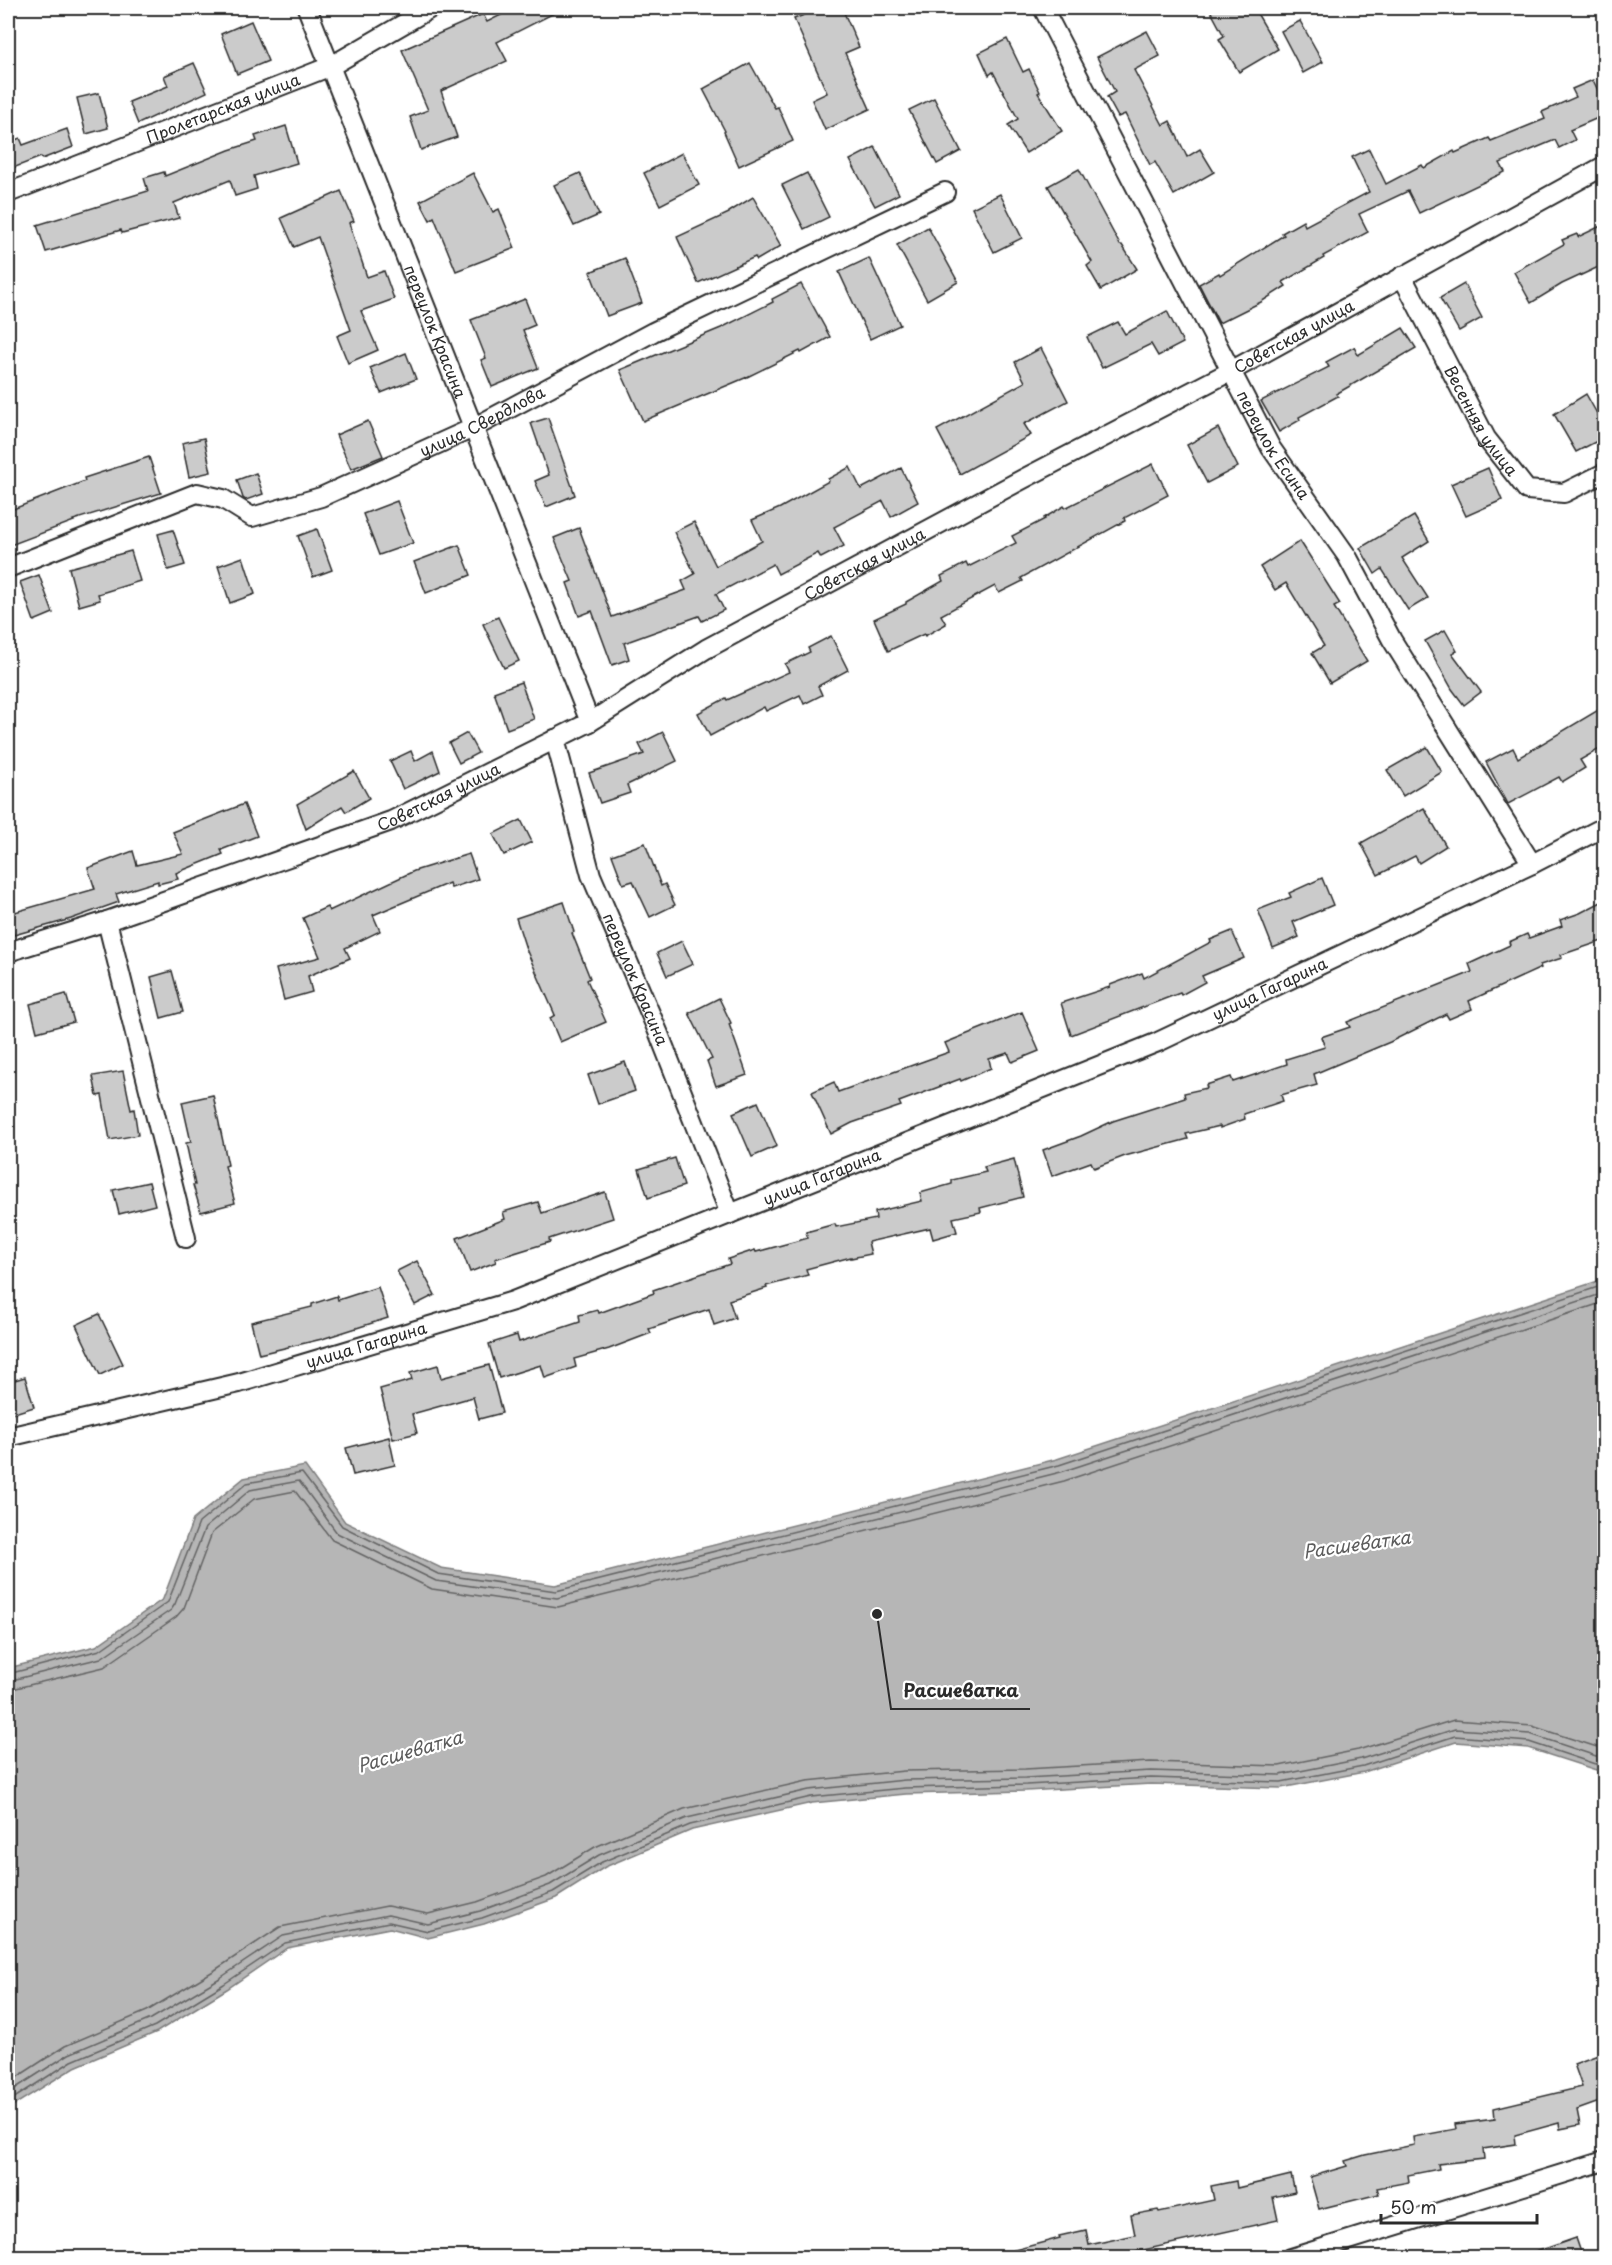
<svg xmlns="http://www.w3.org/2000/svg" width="1612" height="2265" font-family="'Playpen Sans',sans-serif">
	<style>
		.water { fill: #b6b6b6; stroke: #7e7e7e; stroke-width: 1.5 }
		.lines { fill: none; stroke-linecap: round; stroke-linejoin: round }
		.shore { stroke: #636363; stroke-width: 1.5 }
		.building { fill: #cbcbcb; stroke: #2b2b2b; stroke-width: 1.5 }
		.street-casing { stroke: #2b2b2b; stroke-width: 22 }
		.street { stroke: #fff; stroke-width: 18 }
		.labels { text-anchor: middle; stroke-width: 4.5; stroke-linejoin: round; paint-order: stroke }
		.street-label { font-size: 16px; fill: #2b2b2b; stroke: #fff }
		.water-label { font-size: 18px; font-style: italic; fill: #5c5c5c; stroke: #fff }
		.leader { fill: none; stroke: #2b2b2b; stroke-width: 2 }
		.callout-dot { fill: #2b2b2b; stroke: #fff; stroke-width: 2 }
		.callout-label { font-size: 18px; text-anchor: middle; font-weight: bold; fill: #2b2b2b; stroke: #fff; stroke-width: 4.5; stroke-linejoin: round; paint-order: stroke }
	</style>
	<rect width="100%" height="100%" fill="#fff"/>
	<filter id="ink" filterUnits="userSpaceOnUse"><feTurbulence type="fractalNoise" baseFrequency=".0167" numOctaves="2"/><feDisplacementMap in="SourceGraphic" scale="12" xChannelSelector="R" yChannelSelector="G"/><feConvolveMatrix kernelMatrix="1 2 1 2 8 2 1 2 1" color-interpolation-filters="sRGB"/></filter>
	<g filter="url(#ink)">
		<path class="water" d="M1604,1279v490l-8,1 -68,-22 -72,-6 -92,30 -83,16 -130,-4 -125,7 -120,3 -94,9 -120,27 -87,37 -49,31 -72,26 -56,14 -38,-10 -103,20 -60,41 -70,43 -82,35 -67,42v-441l88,-22 67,-47 30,-79 51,-42 61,-12 40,56 96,46 114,17 502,-126z"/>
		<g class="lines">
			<g class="shore">
				<path d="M8,1674l92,-24 68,-48 31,-79 48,-40 55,-10 40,53 96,48 118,17 503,-126 545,-180"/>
				<path d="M8,1681l93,-23 70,-48 4,-6 30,-76 45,-38 49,-9 38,52 99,48 121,17 504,-126 543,-179"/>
				<path d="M8,1690l96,-23 72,-50 8,-9 28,-75 42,-34 41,-8 37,49 100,49 126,18 506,-126 540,-179"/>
				<path d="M8,2083l57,-37 82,-35 68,-41 65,-43 107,-21 41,8 49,-12 69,-25 49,-30 89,-38 123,-28 97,-10 121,-2 126,-7 128,4 79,-16 96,-30 78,6 65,21 7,-1"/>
				<path d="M8,2093l61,-39 82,-35 69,-41 63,-42 105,-21 40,9 52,-13 70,-26 49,-30 88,-37 122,-28 96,-10 120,-2 126,-7 129,4 81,-16 94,-30 75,5 66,22 8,-1"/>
				<path d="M8,2102l64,-41 83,-35 69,-42 61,-41 104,-21 39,9 54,-13 71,-26 49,-30 88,-37 121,-28 94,-9 121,-3 125,-7 130,4 82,-16 92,-30 74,6 66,22 9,-1"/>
			</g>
		</g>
		<g class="building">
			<path d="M515,8h49l-67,34 10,19 -66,30 16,46 -36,13 -11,-33 18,-7 -26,-60 81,-36 4,8z"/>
			<path d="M821,8h21l17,39 -14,6 25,56 -45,21 -13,-30 15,-7 -33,-74z"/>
			<path d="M1209,8h45l24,41 -39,23 -20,-33 5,-3z"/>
			<path d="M251,21l17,40 -31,13 -16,-40z"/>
			<path d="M1300,21l23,41 -20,11 -22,-42z"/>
			<path d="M1147,31l13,25 -26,14 29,55 7,-4 17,36 13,-8 14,23 -40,23 -19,-33 -5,3 -25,-51 -7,3 -11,-20 8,-5 -18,-35z"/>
			<path d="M1007,39l16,33 6,-3 11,23 -2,1 24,38 -36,22 -18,-28 10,-6 -25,-47 -4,3 -10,-22z"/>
			<path d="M194,63l13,29 -69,32 -9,-22 39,-16 -4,-10z"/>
			<path d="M750,63l25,45 3,-1 15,34 -54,25 -15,-34 1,-1 -22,-42z"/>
			<path d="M1593,80l12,25v10l-35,15 5,10 -16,8 -4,-8 -55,23 5,9 -86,41 -11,-22 -49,23 9,18 -45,24 1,2 -41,24 3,4 -25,16 -42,21 -20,-39 20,-11 1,2 64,-40 -2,-2 21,-12 2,5 64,-34 -17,-35 17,-8 17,35 36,-19 2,3 30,-17 1,2 34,-15 2,3 54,-22 -3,-7 34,-15 -4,-8z"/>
			<path d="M99,93l9,35 -22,6 -9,-36z"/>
			<path d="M934,98l27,53 -24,13 -28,-54z"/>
			<path d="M286,126l11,37 -43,13 3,13 -22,7 -5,-16 -56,23 5,15 -57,15 -1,-3 -75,22 -9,-27 111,-34 -4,-13 20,-6 1,4 64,-26 28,-9 -2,-5z"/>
			<path d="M67,129l6,18 -31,12 -1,-2 -33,13v-27l12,-5 3,7z"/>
			<path d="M875,147l24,47 -24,12 -25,-46z"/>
			<path d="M682,153l17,32 -39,20 -16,-32z"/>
			<path d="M1079,169l41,76h2l15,24 -36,21 -14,-24 5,-4 -44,-76z"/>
			<path d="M473,173l20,39 6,-3 16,39 -59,23 -22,-54 -4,3 -10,-19z"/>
			<path d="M580,173l19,42 -25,11 -20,-41z"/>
			<path d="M807,173l22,44 -25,12 -22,-44z"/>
			<path d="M341,191l13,30 -5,2 18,54 17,-6 10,28 -33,12 17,39 -30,13 -11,-27 14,-6 -33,-93 -24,10 -13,-29z"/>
			<path d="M1000,194l22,44 -28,14 -22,-44z"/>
			<path d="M753,197l28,49 -24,14 -2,-3 -57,26 -21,-46 52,-24v-1z"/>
			<path d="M1605,224v40l-43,20 -31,19 -17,-31 50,-28 -2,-4 15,-6 1,3z"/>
			<path d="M928,227l30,55 -31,18 -30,-55z"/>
			<path d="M625,258l17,45 -35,13 -17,-44z"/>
			<path d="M869,258l31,67 -30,14 -31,-67z"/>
			<path d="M801,284l29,53 -29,16 -1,-2 -55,27 -102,43 -23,-51 101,-42 52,-26 -1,-3z"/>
			<path d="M1464,284l18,34 -23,13 -19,-33z"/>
			<path d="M525,299l10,26 -12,5 15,38 -46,19 -11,-27 5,-2 -15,-38z"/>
			<path d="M1167,311l16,32 -25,13 -7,-12 -49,24 -15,-31 31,-15 7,12z"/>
			<path d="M1403,328l13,20 -80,46 2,2 -39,21 1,3 -21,12 -18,-31 68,-34 -3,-5 28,-15 4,8z"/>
			<path d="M1041,348l27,53 -44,23 7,11 -71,39 -23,-44 88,-48 -10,-20z"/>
			<path d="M406,353l10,26 -35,14 -11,-25z"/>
			<path d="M1586,394l19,34v9l-29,15 -22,-38z"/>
			<path d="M548,418l27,77 -29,12 -11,-26 14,-6 -18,-52z"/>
			<path d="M368,421l15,35 -32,13 -15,-34z"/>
			<path d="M1218,428l20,39 -31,16 -20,-38z"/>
			<path d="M204,438l7,34 -22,5 -7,-34z"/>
			<path d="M149,457l12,36 -88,27 1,1 -66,25v-35l77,-30 -1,-3z"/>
			<path d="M1153,464l15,31 -44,23 1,3 -104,57 2,3 -24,12 -4,-7 -54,29 5,9 -21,12 -1,-2 -36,17 -14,-32 32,-15v-2l37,-21 -2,-5 25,-13 2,4 48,-24 -4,-7 33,-17 -1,-1 20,-12 1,2z"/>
			<path d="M850,467l11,22 40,-21 17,34 -27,15 -8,-16 -49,26 10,19 -23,12 -3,-5 -40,21 -5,-10 -57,30 8,16 -22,11 -3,-5 -75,27 5,16 -17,6 -20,-54 -13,5 -12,-33 5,-2 -18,-43 25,-10 33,89 74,-27 -4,-9 13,-7 -21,-42 20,-10 22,44 46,-25 -10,-21 28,-12 49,-27 -1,-2z"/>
			<path d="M1488,468l14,32 -36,16 -15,-32z"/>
			<path d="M256,473l7,21 -17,6 -3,-2 -6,-18z"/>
			<path d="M397,501l16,42 -34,12 -16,-41z"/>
			<path d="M1414,516l15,25 -27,17 26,40 -20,12 -26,-41 -7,5 -15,-26z"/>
			<path d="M317,529l15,41 -19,7 -15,-41z"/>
			<path d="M173,530l12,35 -17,5 -10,-36z"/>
			<path d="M1300,541l40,63 -6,3 33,54 -37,22 -18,-30 12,-7 -38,-63 -11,7 -15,-23z"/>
			<path d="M459,545l12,30 -45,18 -12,-31z"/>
			<path d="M131,551l9,30 -42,13 2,6 -21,6 -10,-38z"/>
			<path d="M243,557l12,37 -25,9 -12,-37z"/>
			<path d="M39,575l14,38 -19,8 -14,-39z"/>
			<path d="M498,617l21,44 -15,7 -21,-44z"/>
			<path d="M1445,630l12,21 -5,2 29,39 -17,13 -12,-16 -27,-48z"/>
			<path d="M831,636l17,34 -30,16 4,9 -18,9 -4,-9 -34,16 -2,-4 -54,29 -12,-23 28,-15 1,2 62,-28 -4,-8 25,-12 -2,-4z"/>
			<path d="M521,682l13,37 -27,10 -13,-37z"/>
			<path d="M1605,706v40l-25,14 5,8 -23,14 -3,-5 -51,27 -22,-42 27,-14 5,10z"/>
			<path d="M663,732l14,29 -50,24 3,8 -30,10 -11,-30 55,-19 -5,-10z"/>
			<path d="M467,733l11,20 -19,10 -10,-20z"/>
			<path d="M1427,747l15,25 -39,24 -16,-26z"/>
			<path d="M411,751l4,10 18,-10 7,20 -37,18 -13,-28z"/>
			<path d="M354,771l15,27 -23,14 -4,-6 -36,23 -9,-25z"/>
			<path d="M244,804l13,32 -36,14 2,4 -47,19 2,6 -20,5v-3l-42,13 3,8 -48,17 -57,16 -6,-21 87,-25 -7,-21 45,-17 4,14 46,-11 -10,-22z"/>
			<path d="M1424,808l22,38 -27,17 -4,-7 -37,19 -17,-32z"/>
			<path d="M521,820l11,22 -28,13 -11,-21z"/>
			<path d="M645,843l16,43 4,-2 10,21 -25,12 -17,-36 -10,3 -11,-29z"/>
			<path d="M469,854l9,25 -27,9 -2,-5 -76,32 7,16 -35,17 5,10 -42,18 4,16 -28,8 -8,-31 44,-12 -17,-39 24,-11 2,4 85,-40z"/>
			<path d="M1322,878l11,27 -40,17 6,15 -26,11 -15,-38 33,-13 -2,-4z"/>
			<path d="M1605,900v40l-44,15 1,3 -22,7 1,3 -72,33 3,8 -23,10 -3,-5 -56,28 -76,32 3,11 -36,10 2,6 -39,13 1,5 -25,9v-2l-34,8 2,5 -63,17 -31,12 -3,-6 -39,14 -9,-26 38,-14 32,-15 72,-23 -1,-5 23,-5 -1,-3 25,-8 2,5 54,-18 -1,-5 39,-12 -4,-10 29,-10 -3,-5 125,-50 -3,-8 41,-19 -1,-3 18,-8 2,4 33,-12 -2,-6 20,-7z"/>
			<path d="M564,902l10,30 -2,1 18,45 -3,2 19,42 -46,20 -10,-24 5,-3 -29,-66 -10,-31z"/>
			<path d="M1232,931l12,27 -42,18 3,6 -24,13 -1,-2 -109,42 -10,-32 49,-16v-2l32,-12 2,5 67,-36 -1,-2z"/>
			<path d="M682,941l11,23 -26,12 -10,-23z"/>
			<path d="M172,971l11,41 -22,6 -10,-41z"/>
			<path d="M66,994l8,28 -37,10 -7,-28z"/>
			<path d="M719,998l12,25 -2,1 18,51 -31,11 -9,-25 5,-2 -23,-46z"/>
			<path d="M1022,1012l17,39 -27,11 -4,-9 -19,6 2,9 -30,13 -1,-2 -61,23 2,4 -49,17 -21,11 -19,-42 22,-10 4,10 111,-40 -4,-9z"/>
			<path d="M625,1062l10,29 -37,13 -10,-29z"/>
			<path d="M123,1071l8,39 3,-1 4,26 -28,5 -8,-45 -5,1 -4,-20z"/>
			<path d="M213,1095l15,70 -3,1 10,37 -34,9 -8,-27h2l-9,-42 5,-1 -9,-40z"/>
			<path d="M758,1102l19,44 -25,11 -19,-44z"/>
			<path d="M675,1158l9,28 -36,12 -9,-29z"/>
			<path d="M1014,1159l9,38 -43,11 1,4 -28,6 4,14 -24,7 -3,-11 -62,14 3,12 -20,4v-1l-45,12 2,6 -42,11 1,2 -38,12 6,18 -21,7 -5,-16 -60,20 2,4 -42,16 -35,10 2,8 -31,11 -4,-13 -42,13 -10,-34 28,-9 2,7 61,-20 -1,-7 19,-5 1,3 55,-20 -1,-3 77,-26 -2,-5 27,-9 1,2 52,-14 -2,-6 29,-8 1,3 40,-8 -1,-7 47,-11 -2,-8 32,-9v-4l34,-8 -2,-5z"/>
			<path d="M149,1182l6,23 -36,9 -6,-24z"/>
			<path d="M605,1192l8,26 -64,21 1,3 -55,17 1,3 -26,10 -13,-34 48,-19 -2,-7 35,-10 4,11z"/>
			<path d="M417,1261l18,34 -20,10 -18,-34z"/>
			<path d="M378,1287l10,31 -66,21 -63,15 -8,-32 61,-15v-3l25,-8 1,4z"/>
			<path d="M99,1314l24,50 -23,11 -24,-50z"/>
			<path d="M438,1365l3,13 48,-13 13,48 -23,6 -6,-22 -61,17 5,19 -24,6 -13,-50 32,-9 -2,-7z"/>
			<path d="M25,1377l9,30 -26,8v-33z"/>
			<path d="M389,1437l6,28 -42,10 -7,-27z"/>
			<path d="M1598,2055l7,17v28l-28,10 3,15 -20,4 -1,-6 -44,12 1,9 -33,5 1,10 -46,5 1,5 -31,6 1,7 -32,6 2,6 -60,15 -9,-32 37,-11 -2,-5 20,-6 49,-10 -1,-8 43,-8 -1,-5 40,-5 -1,-11 88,-21 -8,-23z"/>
			<path d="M1291,2175l4,17 -22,5 5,23 -148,33 1,5h-123l-1,-6 53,-14 -1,-2 27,-6 3,15 46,-10 -4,-20 27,-5 1,2 55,-12 -3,-14 25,-5 1,7z"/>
			<path d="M1576,2238l7,20h-56v-3z"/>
		</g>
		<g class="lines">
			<defs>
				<g id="street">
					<path id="s1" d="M307,8l283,714"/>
					<path id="s2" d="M1043,8l228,440 76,108 45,84 140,224"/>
					<path id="s3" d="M8,193l323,-127 100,-58"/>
					<path id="s4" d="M1402,276l84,162 41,52 37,3 40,-20"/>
					<path id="s5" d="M8,568l189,-75 26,6 29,18 69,-20 152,-69 180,-96 292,-140"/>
					<path id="s6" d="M555,739l36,136 68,159 71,180"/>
					<path d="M107,921l79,317"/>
					<path id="s7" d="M8,952l99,-31 284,-100 199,-99 116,-73 317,-170 208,-108 373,-205"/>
					<path id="s8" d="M8,1437l231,-54 274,-82 645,-259 374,-178 72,-37"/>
					<path d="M1291,2258l313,-97"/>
				</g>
			</defs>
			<use href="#street" class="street-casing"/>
			<use href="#street" class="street"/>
		</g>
	</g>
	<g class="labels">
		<g class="street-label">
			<text dy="6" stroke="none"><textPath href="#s3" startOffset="231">Пролетарская улица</textPath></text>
			<text dy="6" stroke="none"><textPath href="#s1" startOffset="348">переулок Красина</textPath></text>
			<text dy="6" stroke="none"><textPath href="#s7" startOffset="1430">Советская улица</textPath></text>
			<text dy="6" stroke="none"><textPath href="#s4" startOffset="165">Весенняя улица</textPath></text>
			<text dy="6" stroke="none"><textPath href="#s5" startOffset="514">улица Свердлова</textPath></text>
			<text dy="6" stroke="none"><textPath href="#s2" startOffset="494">переулок Есина</textPath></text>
			<text dy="6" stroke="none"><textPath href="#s7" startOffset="944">Советская улица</textPath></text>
			<text dy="6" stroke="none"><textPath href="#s7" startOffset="458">Советская улица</textPath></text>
			<text dy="6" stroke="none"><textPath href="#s6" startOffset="254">переулок Красина</textPath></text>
			<text dy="6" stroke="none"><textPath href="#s8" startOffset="1342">улица Гагарина</textPath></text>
			<text dy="6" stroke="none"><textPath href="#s8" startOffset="856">улица Гагарина</textPath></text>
			<text dy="6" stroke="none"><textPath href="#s8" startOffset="370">улица Гагарина</textPath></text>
		</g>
		<g class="water-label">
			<text transform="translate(1357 1545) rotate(-8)" y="6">Расшеватка</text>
			<text transform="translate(410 1752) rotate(-16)" y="6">Расшеватка</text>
		</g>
	</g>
	<path class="leader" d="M877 1614L891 1709H1030"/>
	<circle class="callout-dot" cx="877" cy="1614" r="6"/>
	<g class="callout-label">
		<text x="961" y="1697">Расшеватка</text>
	</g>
	<rect width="1612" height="2265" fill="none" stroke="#fff" stroke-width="30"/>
	<rect x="15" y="15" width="1582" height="2235" fill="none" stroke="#2b2b2b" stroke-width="2" filter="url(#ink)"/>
	<path d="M1381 2214v9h156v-9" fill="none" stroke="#2b2b2b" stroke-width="3"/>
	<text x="1390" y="2214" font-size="18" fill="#2b2b2b" stroke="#ffffff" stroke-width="4.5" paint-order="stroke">50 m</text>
</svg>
